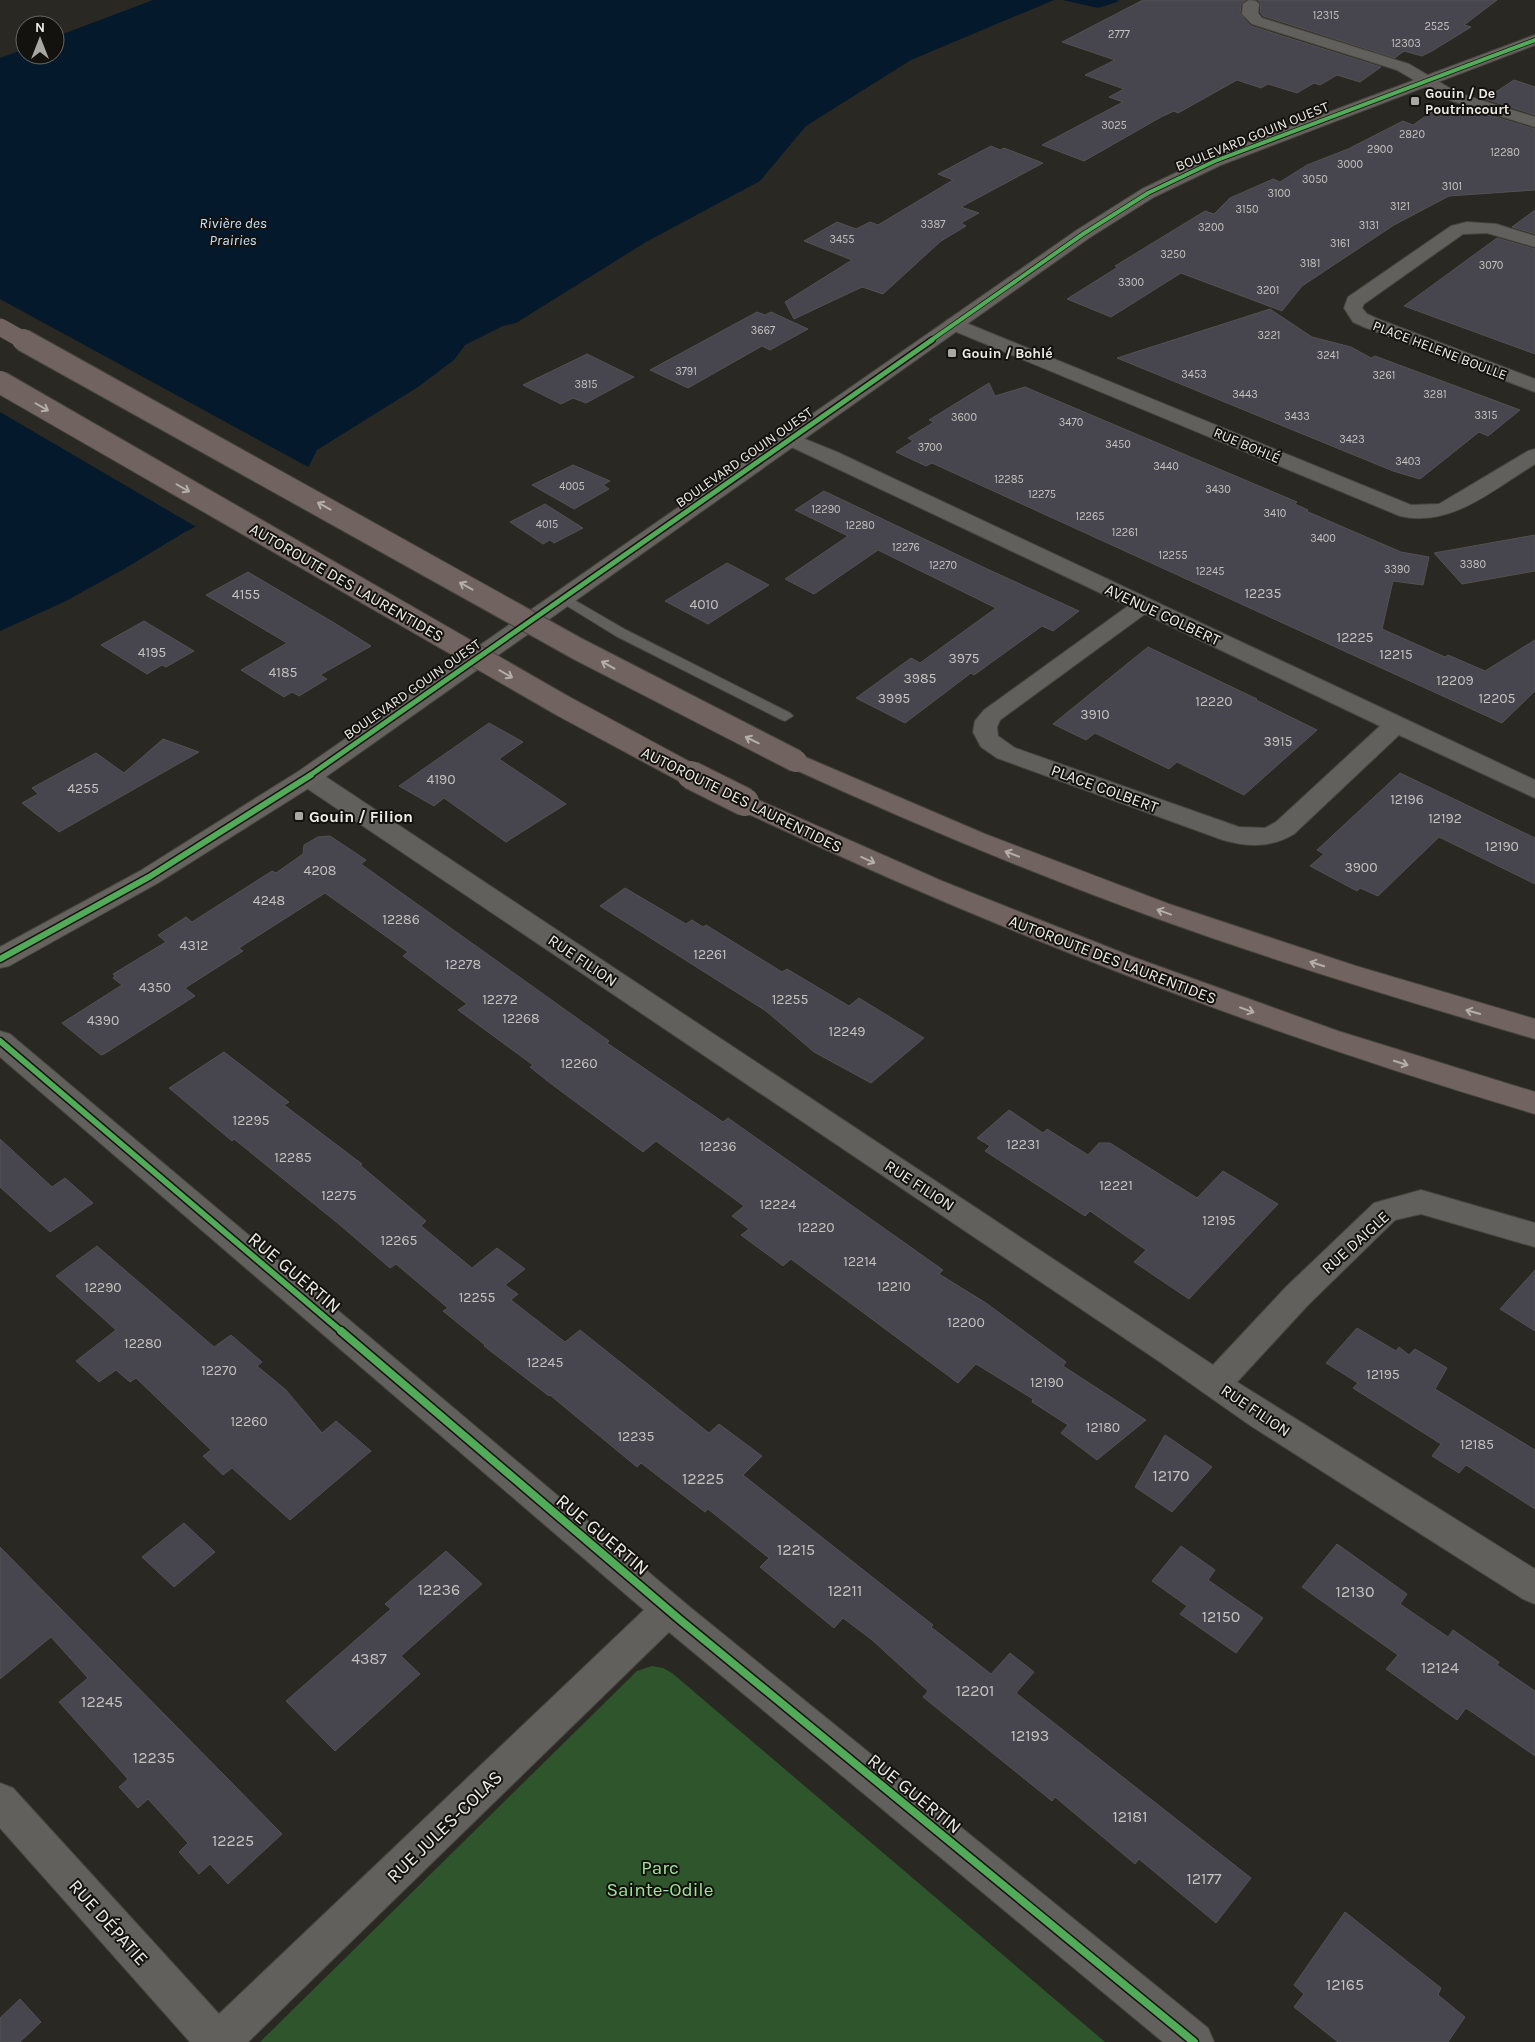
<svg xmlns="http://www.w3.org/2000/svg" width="1535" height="2042" font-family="Karla,sans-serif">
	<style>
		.green { fill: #2f552c }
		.water { fill: #04192c }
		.pier { fill: #2a2822 }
		.building { fill: #47454d; stroke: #535252 }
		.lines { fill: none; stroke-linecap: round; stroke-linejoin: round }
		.lane-casing { stroke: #47453f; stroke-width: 2 }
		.street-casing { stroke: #47453f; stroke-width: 2 }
		.secondary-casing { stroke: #47453f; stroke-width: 2 }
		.highway-casing { stroke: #47453f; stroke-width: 2 }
		.lane { fill: #62605c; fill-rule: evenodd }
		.street { fill: #62605c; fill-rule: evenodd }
		.secondary { fill: #66625e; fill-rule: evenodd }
		.highway { fill: #716460; fill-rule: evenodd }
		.highway-bridge-far2-casing { stroke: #47453f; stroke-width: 18; stroke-linecap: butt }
		.highway-bridge-far1-casing { stroke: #47453f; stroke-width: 24; stroke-linecap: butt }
		.highway-bridge-casing { stroke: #47453f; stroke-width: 30; stroke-linecap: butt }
		.highway-bridge-far2 { stroke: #716460; stroke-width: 17 }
		.highway-bridge-far1 { stroke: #716460; stroke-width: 22 }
		.highway-bridge { stroke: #716460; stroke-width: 28 }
		.cycleway-far3-casing { stroke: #14120e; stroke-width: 5.5 }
		.cycleway-far2-casing { stroke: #14120e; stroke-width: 8 }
		.cycleway-far1-casing { stroke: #14120e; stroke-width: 9 }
		.cycleway-casing { stroke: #14120e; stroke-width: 11 }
		.cycleway-far3 { stroke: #51ab58; stroke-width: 4 }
		.cycleway-far2 { stroke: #51ab58; stroke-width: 5 }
		.cycleway-far1 { stroke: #51ab58; stroke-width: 6 }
		.cycleway { stroke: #51ab58; stroke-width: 8 }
		.oneway { stroke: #b6afa9 }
		.poi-dot { fill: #a9a7a1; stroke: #14120e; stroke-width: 2 }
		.labels { text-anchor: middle; stroke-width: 4; stroke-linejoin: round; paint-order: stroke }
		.far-number-label { font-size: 11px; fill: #c4c2bf }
		.far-poi-label { font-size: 14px; font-weight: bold; fill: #eeece5; stroke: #14120e; text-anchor: start }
		.far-street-label { font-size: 14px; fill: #eeece5; stroke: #14120e }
		.number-label { font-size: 14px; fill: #c4c2bf }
		.far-water-label { font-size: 15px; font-style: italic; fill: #c7e4ff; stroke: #14120e }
		.street-label { font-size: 16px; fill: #eeece5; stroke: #14120e }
		.poi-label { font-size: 16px; font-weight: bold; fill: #eeece5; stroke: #14120e; text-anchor: start }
		.near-number-label { font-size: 16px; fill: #c4c2bf }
		.near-street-label { font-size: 19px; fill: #eeece5; stroke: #14120e }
		.near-park-label { font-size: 19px; fill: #a0e39a; stroke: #14120e }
	</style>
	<rect width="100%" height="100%" fill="#2a2822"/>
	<path class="green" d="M652,1666l11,2 9,5 433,369h-845l377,-371z"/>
	<g class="water">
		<path d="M153,0h901l-143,60 -105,66 -46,55 -114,61 -130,81 -13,3 -38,19 -11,15 -36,27 -101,63 -8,16 -70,39 -54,27 -61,37 -60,33 -64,29v-573l25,-9v6h30v-18z"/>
		<path d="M1063,0h53l4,1 -22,7z"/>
	</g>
	<path class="pier" d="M0,299l310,169 -69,39 -43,21 -198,-116z"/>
	<g class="building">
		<path d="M1143,0h103l-5,4 -1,10 11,12 130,41 -21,15 -23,-7 -17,10 -6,-2 -17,10 -29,-9 -7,4 -24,-8 -59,33 -4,-2 -13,6 -77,44 -42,-16 81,-43 -14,-5 15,-8 -39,-14 30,-15 -53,-18z"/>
		<path d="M1258,0h239l-33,25 7,2 -39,24 -10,5 -18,-5 -9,7 -132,-42 -3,-4 1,-8z"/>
		<path d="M1514,80l21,7v28l-50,-16z"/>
		<path d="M1436,109l22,7 12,-7 65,20v61l-86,6 -55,29 -92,61 -20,25 -101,-38 -70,44 -44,-18 51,-32 -3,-1 90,-55 9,3 16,-16 43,-19 7,3 27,-17 41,-16 55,-28 10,4z"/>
		<path d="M991,146l9,4 4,-2 39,15 -82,44 18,6 -18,10 5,3 -25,15 -58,53 -21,-7 -68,32 -9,-17 67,-42 -48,-19 33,-19 19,7 14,-7 8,3 75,-45 -15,-6z"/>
		<path d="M1535,210v24l-23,-7z"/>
		<path d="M1497,238l38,11v105l-131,-48z"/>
		<path d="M1270,309l42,28 39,10 20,11 4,-2 145,54 -32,26 -9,-4 -59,47 -27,-8 -276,-113z"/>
		<path d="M757,312l8,3 6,-3 37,17 -38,21 -8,-4 -74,42 -38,-18z"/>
		<path d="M587,354l47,23 -48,26 -13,-5 -12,6 -38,-19z"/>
		<path d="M989,383l6,13 30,-9 272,115 -2,2 13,6 -2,1 95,41 28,5 -6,28 -30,-4 -11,48 63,28 3,-2 37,16 50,-31v51l-33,32 -570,-260 -6,3 -30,-14 17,-11 -5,-3 26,-16 -5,-2z"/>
		<path d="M573,465l37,16 -7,4 6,4 -35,20 -42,-24z"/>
		<path d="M824,491l161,77 94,43 -26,20 -11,-5 -68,49 -3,-2 -66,50 -49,-25 55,-40 9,5 76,-55 -118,-58 -64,44 -29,-15 63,-43 -53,-26z"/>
		<path d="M545,504l38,24 -29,15 -4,-3 -7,4 -33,-22z"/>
		<path d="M1535,535v36l-73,13 -28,-31z"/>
		<path d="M727,563l42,22 -61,39 -43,-23z"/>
		<path d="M248,572l88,52 35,22 -51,29 7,4 -28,17 -7,-4 -8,5 -43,-27 46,-27 -81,-48z"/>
		<path d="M144,621l50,30 -28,16 -4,-2 -15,9 -46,-29z"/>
		<path d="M1148,647l109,52 -1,1 61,30 -73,65 -67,-33 -8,7 -74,-36 -9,7 -33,-16z"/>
		<path d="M489,723l34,19 -24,17 67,45 -60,38 -62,-44 -10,8 -35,-20z"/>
		<path d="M163,739l36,13 -140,80 -37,-29 16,-9 -6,-6 64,-35 28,20z"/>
		<path d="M1400,773l135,65v46l-96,-47 -61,59 -18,-8 -3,3 -47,-25 14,-12 -7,-4z"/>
		<path d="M330,836l36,24 -5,4 248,177 -2,2 116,79 5,-4 215,152 -4,4 47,29 80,59 -3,4 83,54 -49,40 -36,-27 7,-8 -36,-23 1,-3 -57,-35 -18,19 -167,-124 -8,7 -42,-31 8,-6 -17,-13 12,-10 -88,-65 -13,11 -93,-69 -20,-16 3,-2 -75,-55 9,-6 -64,-48 5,-4 -83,-59 -86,55 4,3 -58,37 10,8 -91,58 -3,1 -39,-32 60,-38 -9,-7 2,-2 -2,-2 53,-32 -8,-7 28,-18 6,5 80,-51 4,2 27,-19 1,-9 14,-8z"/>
		<path d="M625,888l61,36 6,-4 11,7 3,-2 76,47 5,-3 62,37 10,-8 65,40 -53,45 -57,-31 -48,-41 -166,-105z"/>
		<path d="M224,1052l65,50 -5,3 78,59 -2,1 66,56 -5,5 51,42 25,-20 28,21 -20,16 13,9 -7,6 54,42 15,-12 129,103 10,-9 43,32 -19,19 190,150 -2,2 60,47 19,-21 24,19 -18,21 235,185 -35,45 -77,-64 -4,5 -80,-67 -3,4 -129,-104 5,-6 -57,-52 -28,-21 -9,10 -74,-61 9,-9 -61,-49 -3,3 -64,-49 -4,4 -87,-72 -1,1 -65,-50 1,-1 -42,-34 5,-3 -52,-44 -6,4 -50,-43 -106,-86 -2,2 -63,-53z"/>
		<path d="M1009,1110l34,23 4,-4 41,26 11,-12h11l87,55 26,-27 55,33 -89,95 -55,-37 12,-12 -56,-39 -5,5 -100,-65 5,-5 -13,-8z"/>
		<path d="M0,1139l52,48 13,-9 28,25 -43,29 -50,-45z"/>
		<path d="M97,1246l117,101 17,-12 31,27 -5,4 29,24 36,43 14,-12 35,30 -81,69 -58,-52 -9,7 -20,-19 8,-6 -75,-72 -6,4 -14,-12 -17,12 -23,-21 40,-31 -60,-54z"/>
		<path d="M1535,1270v61l-35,-22z"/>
		<path d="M1357,1328l39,23 3,-4 10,8 6,-6 32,19 -12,21 100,61v59l-69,-44 -7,8 -27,-17 9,-12 -88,-56 5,-5 -32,-20z"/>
		<path d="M1165,1435l47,32 -40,45 -37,-25z"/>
		<path d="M184,1523l31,29 -41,35 -32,-30z"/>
		<path d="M1337,1544l70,50 -7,10 48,33 5,-7 46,32 -2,3 38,26v65l-69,-48 -9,12 -71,-51 12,-14 -96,-68z"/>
		<path d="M1181,1546l34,24 -7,10 55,38 -27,35 -56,-39 7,-8 -35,-25z"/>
		<path d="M0,1547l282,287 -54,50 -18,-20 -11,10 -20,-22 9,-9 -40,-44 -10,9 -19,-21 9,-8 -69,-77 29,-24 -37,-41 -51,42z"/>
		<path d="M446,1551l36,33 -81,72 19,18 -85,77 -49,-50 105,-92 -6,-5z"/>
		<path d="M1345,1912l96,76 -3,7 27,22 -17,25h-110l-44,-35 10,-13 -10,-9z"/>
		<path d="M20,1999l21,23 -21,20h-20v-24z"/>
	</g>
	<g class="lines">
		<defs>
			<path id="lane" d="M564,594l62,36 164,83 3,3 -8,5 -5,-2 -164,-83 -57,-35 -2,-3z"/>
			<g id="street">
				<path d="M1249,0l7,1 3,3 -1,9 4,5 147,46 49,29 77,24v10l-89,-28 -49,-29 -145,-46 -10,-10 1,-10z"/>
				<path d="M1467,222l29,2 39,12v11l-48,-14 -24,1 -99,70 -2,4 5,6 11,5 157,60v13l-171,-65 -11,-5 -9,-14 4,-11 103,-71z"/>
				<path d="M954,318l457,187 28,-1 89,-53 7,-2v15c-41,25 -84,64 -135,52l-453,-188 -2,-4 2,-4z"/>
				<path d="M790,433l47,19 698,328v18l-136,-63 -105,99c-23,14 -46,13 -71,6l-226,-82 -16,-11 -8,-15 2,-11 9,-11 144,-104 -345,-163 -3,-4 3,-4zM1145,614l235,112 -104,96 -11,6 -26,-1 -224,-79 -17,-12 -1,-9 3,-7z"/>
				<path d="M308,769l9,2 896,594 73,-78 88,-84 47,-13 114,33v24l-114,-33 -26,6 -87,85 -71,77 298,187v35l-12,-5 -272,-173 -91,-64 -861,-579 -3,-6 3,-6z"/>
				<path d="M0,1031l10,3 681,574 517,420 6,14h-51l-494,-410 -421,410h-58l-190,-214v-45l13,5 206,226 425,-404 -644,-553z"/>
			</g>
			<path id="secondary" d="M1535,35v10l-314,120 -67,32 -65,41 -772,545 -159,100 -149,83 -9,2v-21l140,-76 159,-100 778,-541 65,-41 67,-32z"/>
			<g id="highway">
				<path d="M796,753l189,81 184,70 187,62 179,53v20c-129,-38 -258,-77 -385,-123 -123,-45 -243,-95 -363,-150l-3,-5 3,-5z"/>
				<path d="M745,794l197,87 191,76 205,74 197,61v22c-274,-82 -541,-183 -799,-306l-3,-6 3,-6z"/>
			</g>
		</defs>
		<use href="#lane" class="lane-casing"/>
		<use href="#street" class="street-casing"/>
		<use href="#secondary" class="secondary-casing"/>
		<use href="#highway" class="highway-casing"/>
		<use href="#lane" class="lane"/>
		<use href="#street" class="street"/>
		<use href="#secondary" class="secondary"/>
		<use href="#highway" class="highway"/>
		<defs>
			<path id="highway-bridge-far2" d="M0,327l25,14"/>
			<g id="highway-bridge-far1">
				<path d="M23,340l555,309 218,112"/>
				<path d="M0,382l563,324 130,70"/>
			</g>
			<path id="highway-bridge" d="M691,775l54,27"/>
		</defs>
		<use href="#highway-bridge-far2" class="highway-bridge-far2-casing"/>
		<use href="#highway-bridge-far1" class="highway-bridge-far1-casing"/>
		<use href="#highway-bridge" class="highway-bridge-casing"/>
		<use href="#highway-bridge-far2" class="highway-bridge-far2"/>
		<use href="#highway-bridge-far1" class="highway-bridge-far1"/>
		<use href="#highway-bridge" class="highway-bridge"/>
		<defs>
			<path id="cycleway-far3" d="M930,341l153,-107 65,-41 67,-32 320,-121"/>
			<path id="cycleway-far2" d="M309,776l623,-436"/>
			<g id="cycleway-far1">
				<path d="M0,959l149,-82 162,-102"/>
				<path d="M0,1041l342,291"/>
			</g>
			<path id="cycleway" d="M341,1331l338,288 515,423"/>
		</defs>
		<use href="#cycleway-far3" class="cycleway-far3-casing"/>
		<use href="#cycleway-far2" class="cycleway-far2-casing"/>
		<use href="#cycleway-far1" class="cycleway-far1-casing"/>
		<use href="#cycleway" class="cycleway-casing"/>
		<use href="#cycleway-far3" class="cycleway-far3"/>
		<use href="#cycleway-far2" class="cycleway-far2"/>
		<use href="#cycleway-far1" class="cycleway-far1"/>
		<use href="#cycleway" class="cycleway"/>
	</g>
	<defs><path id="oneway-shaft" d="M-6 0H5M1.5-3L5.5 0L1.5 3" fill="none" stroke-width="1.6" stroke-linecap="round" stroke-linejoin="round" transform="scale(1.25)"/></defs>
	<g class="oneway">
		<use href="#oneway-shaft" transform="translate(42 407) rotate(30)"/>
		<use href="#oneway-shaft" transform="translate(183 488) rotate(30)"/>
		<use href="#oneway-shaft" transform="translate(324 506) rotate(-151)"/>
		<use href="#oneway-shaft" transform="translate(466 586) rotate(-151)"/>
		<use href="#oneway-shaft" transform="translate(608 665) rotate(-151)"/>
		<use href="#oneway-shaft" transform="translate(506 674) rotate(30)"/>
		<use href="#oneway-shaft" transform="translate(752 740) rotate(-154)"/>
		<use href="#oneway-shaft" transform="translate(1012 854) rotate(-159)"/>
		<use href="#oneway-shaft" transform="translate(868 860) rotate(24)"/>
		<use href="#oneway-shaft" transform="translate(1164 912) rotate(-160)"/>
		<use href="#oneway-shaft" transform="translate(1317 964) rotate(-162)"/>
		<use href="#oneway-shaft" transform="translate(1247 1010) rotate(20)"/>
		<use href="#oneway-shaft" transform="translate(1473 1012) rotate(-164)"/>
		<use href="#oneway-shaft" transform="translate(1401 1063) rotate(18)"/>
	</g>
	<g class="poi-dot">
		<rect x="1410" y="96" width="10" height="10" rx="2.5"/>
		<rect x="947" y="348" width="10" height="10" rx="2.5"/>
		<rect x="294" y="811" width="10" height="10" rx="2.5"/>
	</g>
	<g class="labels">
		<g class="far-number-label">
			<text x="1326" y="19">12315</text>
			<text x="1437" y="30">2525</text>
			<text x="1119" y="38">2777</text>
			<text x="1406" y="47">12303</text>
			<text x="1114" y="129">3025</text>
			<text x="1412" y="138">2820</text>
			<text x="1380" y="153">2900</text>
			<text x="1505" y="156">12280</text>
			<text x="1350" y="168">3000</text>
			<text x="1315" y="183">3050</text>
			<text x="1452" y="190">3101</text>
			<text x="1279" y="197">3100</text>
			<text x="1400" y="210">3121</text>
			<text x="1247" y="213">3150</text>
			<text x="933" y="228">3387</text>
			<text x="1369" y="229">3131</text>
			<text x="1211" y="231">3200</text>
			<text x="842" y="243">3455</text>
			<text x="1340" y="247">3161</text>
			<text x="1173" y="258">3250</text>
			<text x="1310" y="267">3181</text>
			<text x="1491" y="269">3070</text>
			<text x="1131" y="286">3300</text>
			<text x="1268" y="294">3201</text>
			<text x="763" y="334">3667</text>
			<text x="1269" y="339">3221</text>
			<text x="1328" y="359">3241</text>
			<text x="686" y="375">3791</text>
			<text x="1194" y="378">3453</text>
			<text x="1384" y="379">3261</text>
			<text x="586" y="388">3815</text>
			<text x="1245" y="398">3443</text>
			<text x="1435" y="398">3281</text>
			<text x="1486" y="419">3315</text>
			<text x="1297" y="420">3433</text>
			<text x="964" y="421">3600</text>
			<text x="1071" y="426">3470</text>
			<text x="1352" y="443">3423</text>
			<text x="1118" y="448">3450</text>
			<text x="930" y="451">3700</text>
			<text x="1408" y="465">3403</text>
			<text x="1166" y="470">3440</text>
			<text x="1009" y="483">12285</text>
			<text x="572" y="490">4005</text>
			<text x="1218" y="493">3430</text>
			<text x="1042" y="498">12275</text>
			<text x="826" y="513">12290</text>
			<text x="1275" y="517">3410</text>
			<text x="1090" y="520">12265</text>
			<text x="547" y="528">4015</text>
			<text x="860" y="529">12280</text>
			<text x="1125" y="536">12261</text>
			<text x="1323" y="542">3400</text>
			<text x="906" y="551">12276</text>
			<text x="1173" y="559">12255</text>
			<text x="1473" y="568">3380</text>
			<text x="943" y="569">12270</text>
			<text x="1397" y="573">3390</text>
			<text x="1210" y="575">12245</text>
		</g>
		<g class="far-poi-label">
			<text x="1425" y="98">Gouin / De<tspan x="1425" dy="16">Poutrincourt</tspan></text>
			<text x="962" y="358">Gouin / Bohlé</text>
		</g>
		<g class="far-street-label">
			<text transform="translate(1252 136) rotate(-22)" y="5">BOULEVARD GOUIN OUEST</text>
			<text transform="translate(1440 350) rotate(21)" y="5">PLACE HELENE BOULLE</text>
			<text transform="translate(1247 445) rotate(23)" y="5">RUE BOHLÉ</text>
			<text transform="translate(744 457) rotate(-35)" y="5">BOULEVARD GOUIN OUEST</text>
			<text transform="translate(412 689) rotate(-35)" y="5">BOULEVARD GOUIN OUEST</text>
		</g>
		<g class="number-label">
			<text x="1263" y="598">12235</text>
			<text x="246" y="599">4155</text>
			<text x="704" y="609">4010</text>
			<text x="1355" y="642">12225</text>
			<text x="152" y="657">4195</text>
			<text x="1396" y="659">12215</text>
			<text x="964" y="663">3975</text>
			<text x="283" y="677">4185</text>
			<text x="920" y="683">3985</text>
			<text x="1455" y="685">12209</text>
			<text x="894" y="703">3995</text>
			<text x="1497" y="703">12205</text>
			<text x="1214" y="706">12220</text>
			<text x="1095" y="719">3910</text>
			<text x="1278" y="746">3915</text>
			<text x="441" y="784">4190</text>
			<text x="83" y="793">4255</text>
			<text x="1407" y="804">12196</text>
			<text x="1445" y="823">12192</text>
			<text x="1502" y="851">12190</text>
			<text x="1361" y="872">3900</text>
			<text x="320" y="875">4208</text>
			<text x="269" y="905">4248</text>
			<text x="401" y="924">12286</text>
			<text x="194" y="950">4312</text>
			<text x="710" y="959">12261</text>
			<text x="463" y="969">12278</text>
			<text x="155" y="992">4350</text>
			<text x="500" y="1004">12272</text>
			<text x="790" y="1004">12255</text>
			<text x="521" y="1023">12268</text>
			<text x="103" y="1025">4390</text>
			<text x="847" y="1036">12249</text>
			<text x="579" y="1068">12260</text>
			<text x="251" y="1125">12295</text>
			<text x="1023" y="1149">12231</text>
			<text x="718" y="1151">12236</text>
			<text x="293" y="1162">12285</text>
			<text x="1116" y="1190">12221</text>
			<text x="339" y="1200">12275</text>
			<text x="778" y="1209">12224</text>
			<text x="1219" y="1225">12195</text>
			<text x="816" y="1232">12220</text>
			<text x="399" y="1245">12265</text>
			<text x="860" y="1266">12214</text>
			<text x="894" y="1291">12210</text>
			<text x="103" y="1292">12290</text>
			<text x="477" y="1302">12255</text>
			<text x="966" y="1327">12200</text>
			<text x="143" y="1348">12280</text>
			<text x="545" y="1367">12245</text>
			<text x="219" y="1375">12270</text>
			<text x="1383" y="1379">12195</text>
			<text x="1047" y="1387">12190</text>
			<text x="249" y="1426">12260</text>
			<text x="1103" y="1432">12180</text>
			<text x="636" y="1441">12235</text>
			<text x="1477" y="1449">12185</text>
		</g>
		<g class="far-water-label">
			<text x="233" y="228">Rivière des<tspan x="233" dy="17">Prairies</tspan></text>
		</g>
		<g class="street-label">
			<text transform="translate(347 582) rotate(30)" y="6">AUTOROUTE DES LAURENTIDES</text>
			<text transform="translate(1163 614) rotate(25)" y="6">AVENUE COLBERT</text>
			<text transform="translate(1105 788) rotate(20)" y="6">PLACE COLBERT</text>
			<text transform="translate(742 799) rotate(26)" y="6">AUTOROUTE DES LAURENTIDES</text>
			<text transform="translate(1113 959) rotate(21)" y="6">AUTOROUTE DES LAURENTIDES</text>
			<text transform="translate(583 960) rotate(34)" y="6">RUE FILION</text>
			<text transform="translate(920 1185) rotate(33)" y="6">RUE FILION</text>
			<text transform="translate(1355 1242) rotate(-42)" y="6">RUE DAIGLE</text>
			<text transform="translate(1256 1410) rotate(34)" y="6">RUE FILION</text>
		</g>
		<g class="poi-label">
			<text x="309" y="822">Gouin / Filion</text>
		</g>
		<g class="near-number-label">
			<text x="1171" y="1481">12170</text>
			<text x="703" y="1484">12225</text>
			<text x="796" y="1555">12215</text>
			<text x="439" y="1595">12236</text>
			<text x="845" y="1596">12211</text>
			<text x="1355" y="1597">12130</text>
			<text x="1221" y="1622">12150</text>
			<text x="369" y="1664">4387</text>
			<text x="1440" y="1673">12124</text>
			<text x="975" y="1696">12201</text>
			<text x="102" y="1707">12245</text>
			<text x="1030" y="1741">12193</text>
			<text x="154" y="1763">12235</text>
			<text x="1130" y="1822">12181</text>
			<text x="233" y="1846">12225</text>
			<text x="1204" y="1884">12177</text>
			<text x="1345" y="1990">12165</text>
		</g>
		<g class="near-street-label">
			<text transform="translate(295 1272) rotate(40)" y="7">RUE GUERTIN</text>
			<text transform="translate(603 1534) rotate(40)" y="7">RUE GUERTIN</text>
			<text transform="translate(915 1793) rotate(39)" y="7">RUE GUERTIN</text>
			<text transform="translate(444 1826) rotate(-44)" y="7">RUE JULES-COLAS</text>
			<text transform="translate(109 1922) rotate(48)" y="7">RUE DÉPATIE</text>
		</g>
		<g class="near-park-label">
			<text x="660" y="1874">Parc<tspan x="660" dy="22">Sainte-Odile</tspan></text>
		</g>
	</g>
	<g transform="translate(40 40)"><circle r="24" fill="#14120e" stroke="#6b6964"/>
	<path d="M0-4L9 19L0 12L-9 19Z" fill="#a9a7a1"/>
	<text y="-8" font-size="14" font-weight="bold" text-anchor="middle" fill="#eeece5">N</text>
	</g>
</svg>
